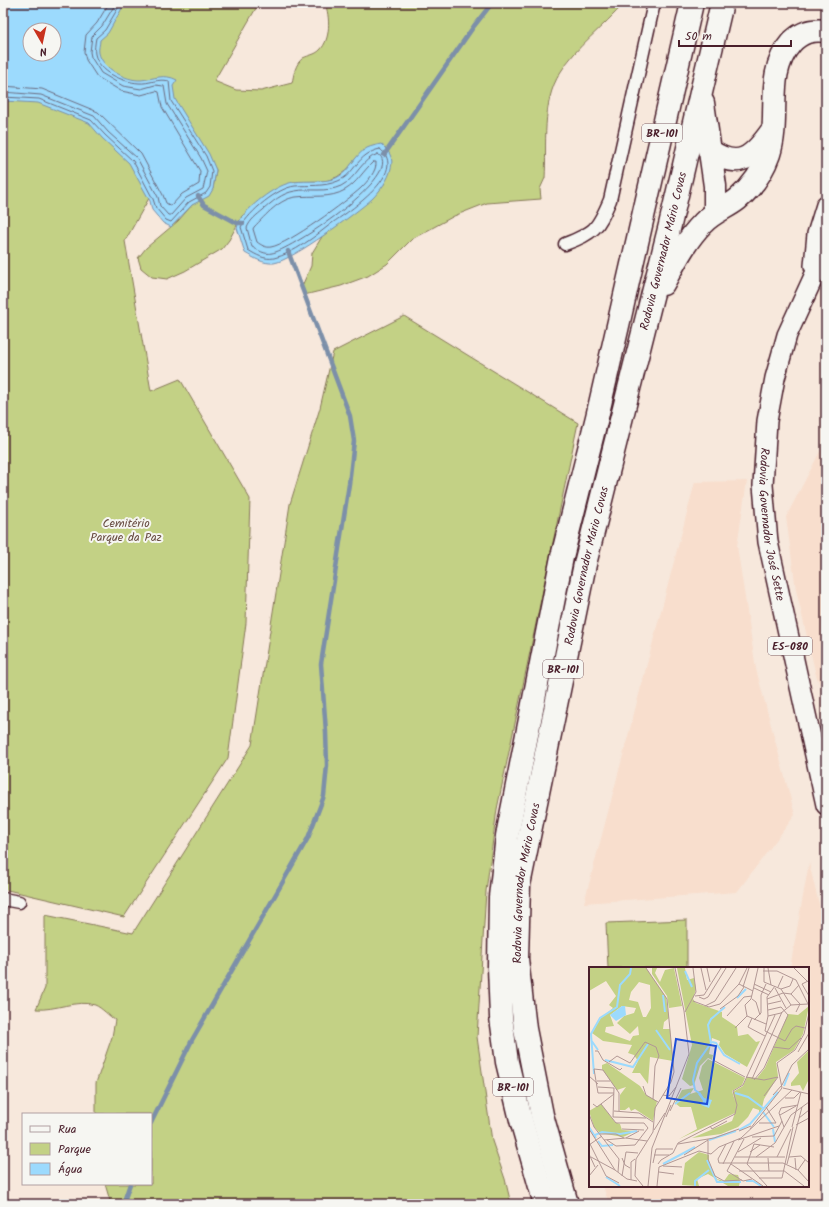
<svg xmlns="http://www.w3.org/2000/svg" width="829" height="1207" font-family="Kalam,sans-serif">
	<style>
		.built { fill: #f8decd }
		.green { fill: #c3d185; stroke: #867858; fill-rule: evenodd }
		.water { fill: #9cdafd; stroke: #7b8fa9; fill-rule: evenodd }
		.lines { fill: none; stroke-linecap: round; stroke-linejoin: round }
		.shore { stroke: #6b6a7f; stroke-width: 1 }
		.stream { stroke: #7b8fa9; stroke-width: 4.5 }
		.street-casing { stroke: #4a1f2b; stroke-width: 15 }
		.primary-casing { stroke: #4a1f2b; stroke-width: 22 }
		.highway-casing { stroke: #4a1f2b; stroke-width: 25 }
		.street { stroke: #f6f6f2; stroke-width: 12 }
		.primary { stroke: #f6f6f2; stroke-width: 19 }
		.highway { stroke: #f6f6f2; stroke-width: 22 }
		.labels { text-anchor: middle; stroke-width: 4; stroke-linejoin: round; paint-order: stroke }
		.shield { fill: #f6f6f2; stroke: #7e6067; stroke-width: 1 }
		.shield-label { font-size: 11px; font-weight: bold; fill: #4a1f2b }
		.street-label { font-size: 12px; fill: #4a1f2b; stroke: #f6f6f2 }
		.park-label { font-size: 12px; fill: #684c42; stroke: #f6f6f2 }
		.inset-river { fill: none; stroke: #9cdafd; stroke-width: 2 }
		.inset-road { fill: none; stroke: #b29895; stroke-width: 1 }
		.view { fill: #1d4ed8; fill-opacity: 0.15; stroke: #1d4ed8; stroke-width: 2 }
		.inset-edge { fill: none; stroke: #4a1f2b; stroke-width: 2 }
	</style>
	<rect width="100%" height="100%" fill="#f7e8dc"/>
	<filter id="ink" filterUnits="userSpaceOnUse"><feTurbulence type="fractalNoise" baseFrequency=".025" numOctaves="2"/><feDisplacementMap in="SourceGraphic" scale="8" xChannelSelector="R" yChannelSelector="G"/><feConvolveMatrix kernelMatrix="1 2 1 2 8 2 1 2 1" color-interpolation-filters="sRGB"/></filter>
	<g filter="url(#ink)">
		<g class="built">
			<path d="M826,440v261l-10,-26 -20,-85 -10,-73z"/>
			<path d="M747,481l-10,65 19,123 39,146 -58,77 -153,11 111,-421z"/>
			<path d="M809,863l17,70v271h-217l-6,-18h205v-218h-18z"/>
		</g>
		<g class="green">
			<path d="M3,3h256l-45,78 22,9 25,1 31,-8c2,-9 3,-19 11,-25 6,-3 12,-3 17,-8 11,-11 10,-33 5,-47h299c-20,24 -48,43 -64,70 -19,30 -13,72 -15,105l-5,11 1,10 -54,4 -33,13 -42,23 -25,25 -19,12 -27,10 -37,9 -2,-9 9,-20 1,-13 11,-18 49,-37 13,-15 -29,-25 -8,11 -11,8 -11,4 -33,1 -51,34 -13,24 -7,9 -37,22 -18,8 -15,-2 -11,-9 -3,-10 8,-10 32,-27 14,-16 21,-16 3,-19 -26,-45 -65,116 26,150 29,-12 70,120 -4,124 -18,135 -104,159 -121,-28zM30,30h24v24h-24z"/>
			<path d="M404,316l174,107 -81,386 -11,82 -9,146 15,104 13,38 6,25h-400l-6,-20h46v-70h-55v-31l16,-46 3,-17c-6,-4 -13,-12 -20,-15 -19,-6 -40,6 -59,4l9,-21v-73l88,18 119,-188 38,-241 30,-96 13,-56z"/>
			<path d="M687,920v48h-79l-2,-45z"/>
		</g>
		<g class="water">
			<path d="M3,3h122l-17,30 -8,7c0,4 -2,9 -1,13 3,15 27,28 42,27 13,-1 23,-7 36,0l-4,6 2,13 34,55 7,16 -3,19 -4,7 -17,9 -21,22 -8,-4 -11,-13 -2,-9 -21,-38 -27,-25 -13,-15 -51,-20 -35,-2zM30,30h24v24h-24z"/>
			<path d="M381,144c8,7 13,14 10,24 -2,11 -11,23 -19,31 -16,14 -79,61 -98,64 -11,1 -20,-5 -29,-10l-8,-25c1,-4 3,-9 5,-11 10,-13 35,-33 52,-35 14,-2 29,1 42,-4 14,-6 18,-23 31,-30 4,-2 10,-3 14,-4z"/>
		</g>
		<g class="lines">
			<g class="shore">
				<path d="M3,86l39,3 56,23 43,42 22,41 3,8 5,3 11,-12 17,-10 1,-13 -38,-64 -3,-15 -3,-1 -15,4 -20,-4 -24,-14 -11,-17 -2,-8 2,-17 11,-12 12,-20"/>
				<path d="M3,92l38,3 53,21 14,16 29,26 21,39 2,9 8,9h3l15,-17 17,-9 4,-18 -6,-13 -34,-54 -3,-18 -9,-1 -14,4 -18,-3 -22,-13 -10,-16 -1,-5 2,-16 10,-10 14,-23"/>
				<path d="M3,97l36,2 52,21 14,15 28,26 20,38 3,9 10,12 5,2 18,-20 17,-9 4,-6 2,-16 -6,-15 -35,-55 -2,-20c-11,-3 -20,3 -30,2 -17,-1 -40,-11 -44,-29 -1,-4 0,-11 1,-16l9,-8 16,-27"/>
				<path d="M380,149c30,23 -32,63 -48,74 -15,12 -39,31 -58,35 -9,2 -18,-3 -26,-8l-7,-23c8,-15 36,-39 54,-41 14,-1 29,1 43,-5 18,-7 18,-27 42,-32z"/>
				<path d="M378,154c30,19 -87,96 -106,99 -7,2 -14,-3 -20,-6l-5,-19c3,-8 10,-13 16,-18 9,-8 19,-17 32,-19 15,-3 31,2 46,-5 16,-8 20,-27 37,-32z"/>
				<path d="M373,162h3c1,9 -9,20 -15,26 -14,13 -72,56 -90,59 -5,1 -10,-2 -14,-5l-4,-13 1,-2c12,-12 25,-28 42,-30 16,-2 34,2 49,-7 12,-7 18,-19 28,-28z"/>
			</g>
			<g class="stream">
				<path d="M384,155l90,-129 18,-23"/>
				<path d="M198,196l6,9 33,18h6"/>
				<path d="M151,1123l41,-83 116,-202 16,-42 3,-31 -1,-33 -5,-68 28,-180 5,-43 -4,-25 -62,-165"/>
				<path d="M123,1204l7,-20"/>
			</g>
			<defs>
				<g id="street">
					<path d="M565,244c30,-12 32,-14 45,-44l44,-197"/>
					<path d="M3,899l16,3"/>
				</g>
				<g id="primary">
					<path id="s1" d="M826,250l-39,85 -12,43 -8,43 -4,64 5,57 58,263"/>
					<path d="M814,266l3,-32 9,-29"/>
				</g>
				<g id="highway">
					<path d="M703,103l12,83v25"/>
					<path d="M709,150c30,21 44,7 62,-18"/>
					<path d="M663,284c12,-22 23,-44 40,-61 10,-11 24,-15 35,-24 14,-12 25,-28 31,-45 12,-36 -5,-80 22,-111 10,-11 21,-14 35,-12"/>
					<path d="M545,1204l-24,-84 -14,-58 -6,-45 -2,-50 1,-70 7,-61 55,-279 35,-140 95,-414"/>
					<path id="s2" d="M567,1204l-25,-89 -17,-86 -8,-70 2,-74 66,-321 85,-339 52,-222"/>
				</g>
			</defs>
			<use href="#street" class="street-casing"/>
			<use href="#primary" class="primary-casing"/>
			<use href="#highway" class="highway-casing"/>
			<use href="#street" class="street"/>
			<use href="#primary" class="primary"/>
			<use href="#highway" class="highway"/>
		</g>
	</g>
	<g class="labels">
		<g class="shield">
			<rect x="642" y="124" width="40" height="18" rx="3"/>
			<rect x="768" y="637" width="44" height="18" rx="3"/>
			<rect x="543" y="660" width="40" height="18" rx="3"/>
			<rect x="493" y="1078" width="40" height="18" rx="3"/>
		</g>
		<g class="shield-label">
			<text x="662" y="137">BR-101</text>
			<text x="790" y="650">ES-080</text>
			<text x="563" y="673">BR-101</text>
			<text x="513" y="1091">BR-101</text>
		</g>
		<g class="street-label">
			<text dy="4" stroke="none"><textPath href="#s2" startOffset="975">Rodovia Governador Mário Covas</textPath></text>
			<text dy="4" stroke="none"><textPath href="#s1" startOffset="286">Rodovia Governador José Sette</textPath></text>
			<text dy="4" stroke="none"><textPath href="#s2" startOffset="651">Rodovia Governador Mário Covas</textPath></text>
			<text dy="4" stroke="none"><textPath href="#s2" startOffset="327">Rodovia Governador Mário Covas</textPath></text>
		</g>
		<g class="park-label">
			<text x="126" y="527">Cemitério<tspan x="126" dy="14">Parque da Paz</tspan></text>
		</g>
	</g>
	<g transform="translate(589 967)">
		<rect width="220" height="220" fill="#f7e8dc"/>
		<path d="M0,1h57l20,29 3,21 -5,4 -1,7h7l3,32 -23,-4 -2,27 -8,-11h-8l6,-12 -4,-6 -6,-2 4,-8 -29,-4 -11,-8 8,-14 13,-11 -4,-3 7,-9 -10,-15 -17,10zM50,15l11,3 1,23 -5,9h-3l-5,-15 -9,-2 2,-8zM33,39l14,2 -2,5 -10,3 -7,7 13,11 8,-8 1,9 -6,1 -3,5 -25,-9 1,-5 8,-1 -4,-11zM63,1h5l-2,5 5,9 5,-12 9,-2 8,38 -13,2 -2,-12 -15,-22zM88,1h8l2,12 7,-2 2,11 -3,10 3,4 26,9v5l15,10 1,9 10,-2 8,8 4,-1 -13,26 -22,-13 -6,-9 1,-4 -8,-3 -3,16 4,1 -1,5 -4,-2 -8,8 -6,19 -4,1 -8,-7 10,-34zM220,39l-6,28 -9,16 -18,12 2,14 -14,23 -3,13 -2,1v-3l-6,-2 -5,9 -10,10 -17,7 -29,4 40,-17 3,-8 -56,26 18,-10 -6,-22h-11l-5,-4 7,-13 12,-2 -4,6 13,-4 -4,-12 3,-12 6,-7 37,19 -3,7 -10,6 3,10 -2,-9 10,-6 4,-9 10,1 8,-10 23,-54 10,1zM220,83v29l-6,12 -3,-6 -9,1v-3l8,-10 -2,-11zM18,96l33,23 6,9 11,6 -4,20 -18,-12 -4,2 -2,-4 -4,3h-5v-15l6,-8 -9,3 -15,-21v-4zM12,137l14,18 5,2 2,6 14,1 -13,6 -23,-4 -6,-6 -5,-16zM110,185l10,3v11l8,13 7,2 5,-7 9,1 2,6 -1,5h-11l-20,-12 -11,5 2,7 -17,-1 3,-22z" fill="#c3d185" fill-rule="evenodd"/>
		<path d="M33,39h3l1,9 -10,6 -6,-6zM111,125l4,6 8,2 -3,8 -8,-3 2,-4 -5,-7z" fill="#9cdafd"/>
		<path class="inset-river" d="M96,4l7,16M74,28l2,17M148,31l9,-9M67,63l14,20M2,73l7,10M123,75l4,1 8,12 16,9M16,93l28,7 15,-23M5,107l-3,-40 9,-16 17,-11 3,-22 10,-11 1,-6M195,119l5,-13M110,126l-4,-3 -2,-10 4,-17 14,-20 -3,-18 3,-6 14,-12M146,126l13,4 15,11M86,137l15,-11M174,145l11,15M0,160l7,11M184,162l2,13M150,163l11,-6 28,-32M6,168l7,-3 18,2 17,-3M120,173l27,-9M9,174l4,5 11,-1M118,193l10,22h24M74,197l32,-17M17,210l14,9M157,214h7l8,5M106,219v-5l14,-11"/>
		<path class="inset-road" d="M112,1l5,22M118,1l3,14M175,1v14l17,7 10,16M179,1l3,17M205,1l15,15M174,4h14l19,9 12,24M219,14l-6,3 7,12M150,17l14,7M165,17l17,8M186,19l-8,11 1,19 -3,15 20,10 7,-12 4,-3 9,2M154,20l6,-19M189,20l5,-11M165,21l15,7M186,21l11,20M192,22l9,-3 3,-7M202,27l8,-9M106,29l9,-1 17,-27M110,30l5,2 4,-2 18,-29M163,32l4,3 4,13M178,32l16,-6 8,1 9,10 -4,8M104,34l16,6 11,-3 19,-20 8,-16M179,37l13,-3M116,39l10,-5 21,-33M131,42l18,-13 6,-9M96,45l11,-20 -3,-24M138,49l17,-19 8,-1M158,49l-2,-11 6,-6 7,-31M158,49l19,8M179,49l13,-3 10,-8 17,-1M163,51l-4,9 17,9M165,53l7,-7v-18l5,-11M146,61l12,-12M184,80l16,2 12,-11M6,84h3l5,9 17,10 2,-2M209,85l11,-19M124,93l32,17M20,95l8,-6 13,7 15,-21 11,5 3,9 -4,10 -2,33M0,109l9,8M157,110l18,3 14,-3M163,112l30,-67M165,113l10,-12 24,-53 -7,-8 -13,3M8,114h13M54,119l3,9 12,7M9,120l16,1M193,121l-5,-25 18,-13 9,-16 5,-21M194,121l26,6M25,126h-16l-4,-24 9,1 16,23v18M74,128l6,1 7,-9M184,128l9,-10 10,-20 17,-16M175,129l14,-19M196,131h9l6,-6M4,137l4,3 17,-13M12,137l15,19h28l4,5 -13,17 -19,1 -9,-6M177,140l10,16M25,144l25,2 14,9M81,144l11,-23M0,147l5,13 25,32 -1,13M191,148l16,-9M24,150l33,1M24,150l1,-29M77,150l5,-12M210,151l10,-8M170,156h17M207,158l13,-7M121,159l2,3 15,-8M195,160l-5,-14 2,-5 17,-3M203,160l9,-35M0,162l26,41 12,9 10,2M33,162l22,1M161,162l32,-41M65,163l11,-17M150,164l12,-5M11,167h16l8,4M163,170l22,-1 8,-15M37,171l13,-7M119,172v20l7,17 9,5 18,-1M155,172l-17,32 16,10 9,-2M15,173l22,-2 21,3M149,173l41,-14M0,175l17,34 13,7M89,177l36,-6 25,-9M137,177l-8,15 1,4h64l15,7 11,12M165,177l-7,20 20,22M165,177l20,3M0,178l13,-9M149,185l23,-14M161,185l10,-7M0,187l6,13M65,188h15M95,188l24,-15M2,190l24,13M146,190h50M167,190l19,-14 16,-28 18,-13M188,190l14,-28M200,190l12,-1 8,7M33,191l3,7 5,3M179,191l1,13M206,191l1,12M64,196l3,-14h17M69,197l3,-4 12,-7 5,-10 57,-29 2,-9 -4,-14 10,-6 32,-70M134,197l11,-23M142,197l32,22M198,197l15,-57M74,199l19,1M70,200l40,-16 12,3 8,-7 22,-9 51,-48M194,203l21,16M209,203l7,-10M150,204h44M70,205l15,2M0,209l9,-11M33,209l4,-24 12,1M170,211h23l11,-51M42,213v-18l4,-3M54,219l-8,-10 1,-17 17,-27 2,-24 16,-26 3,-10 -7,-73 -21,-31M59,219l4,-38 37,-94 -5,-43 -9,-43M68,219l2,-19"/>
		<path class="view" d="M87,72l40,7 -9,58 -40,-6z"/>
		<rect width="220" height="220" class="inset-edge"/>
	</g>
	<rect width="829" height="1207" fill="none" stroke="#f6f6f2" stroke-width="16"/>
	<rect x="8" y="8" width="813" height="1191" fill="none" stroke="#4a1f2b" stroke-width="1.5" filter="url(#ink)"/>
	<rect x="22" y="1113" width="130" height="72" fill="#f6f6f2" stroke="#b1a0a2"/>
	<rect x="30" y="1126" width="20" height="6" fill="#f6f6f2" stroke="#b1a0a2"/>
	<text x="58" y="1133" font-size="12" fill="#4a1f2b">Rua</text>
	<rect x="30" y="1143" width="20" height="12" fill="#c3d185" stroke="#b1a0a2"/>
	<text x="58" y="1153" font-size="12" fill="#4a1f2b">Parque</text>
	<rect x="30" y="1163" width="20" height="12" fill="#9cdafd" stroke="#b1a0a2"/>
	<text x="58" y="1173" font-size="12" fill="#4a1f2b">Água</text>
	<g transform="translate(42 42) rotate(171)"><circle r="19" fill="#f6f6f2" stroke="#b1a0a2"/>
	<path d="M0-3L7 15L0 10L-7 15Z" fill="#c8321e"/>
	<text y="-6" font-size="11" font-weight="bold" text-anchor="middle" fill="#4a1f2b">N</text>
	</g>
	<path d="M679 40v6h112v-6" fill="none" stroke="#4a1f2b" stroke-width="2"/>
	<text x="685" y="40" font-size="12" fill="#4a1f2b" stroke="#f6f6f2" stroke-width="3" paint-order="stroke">50 m</text>
</svg>
